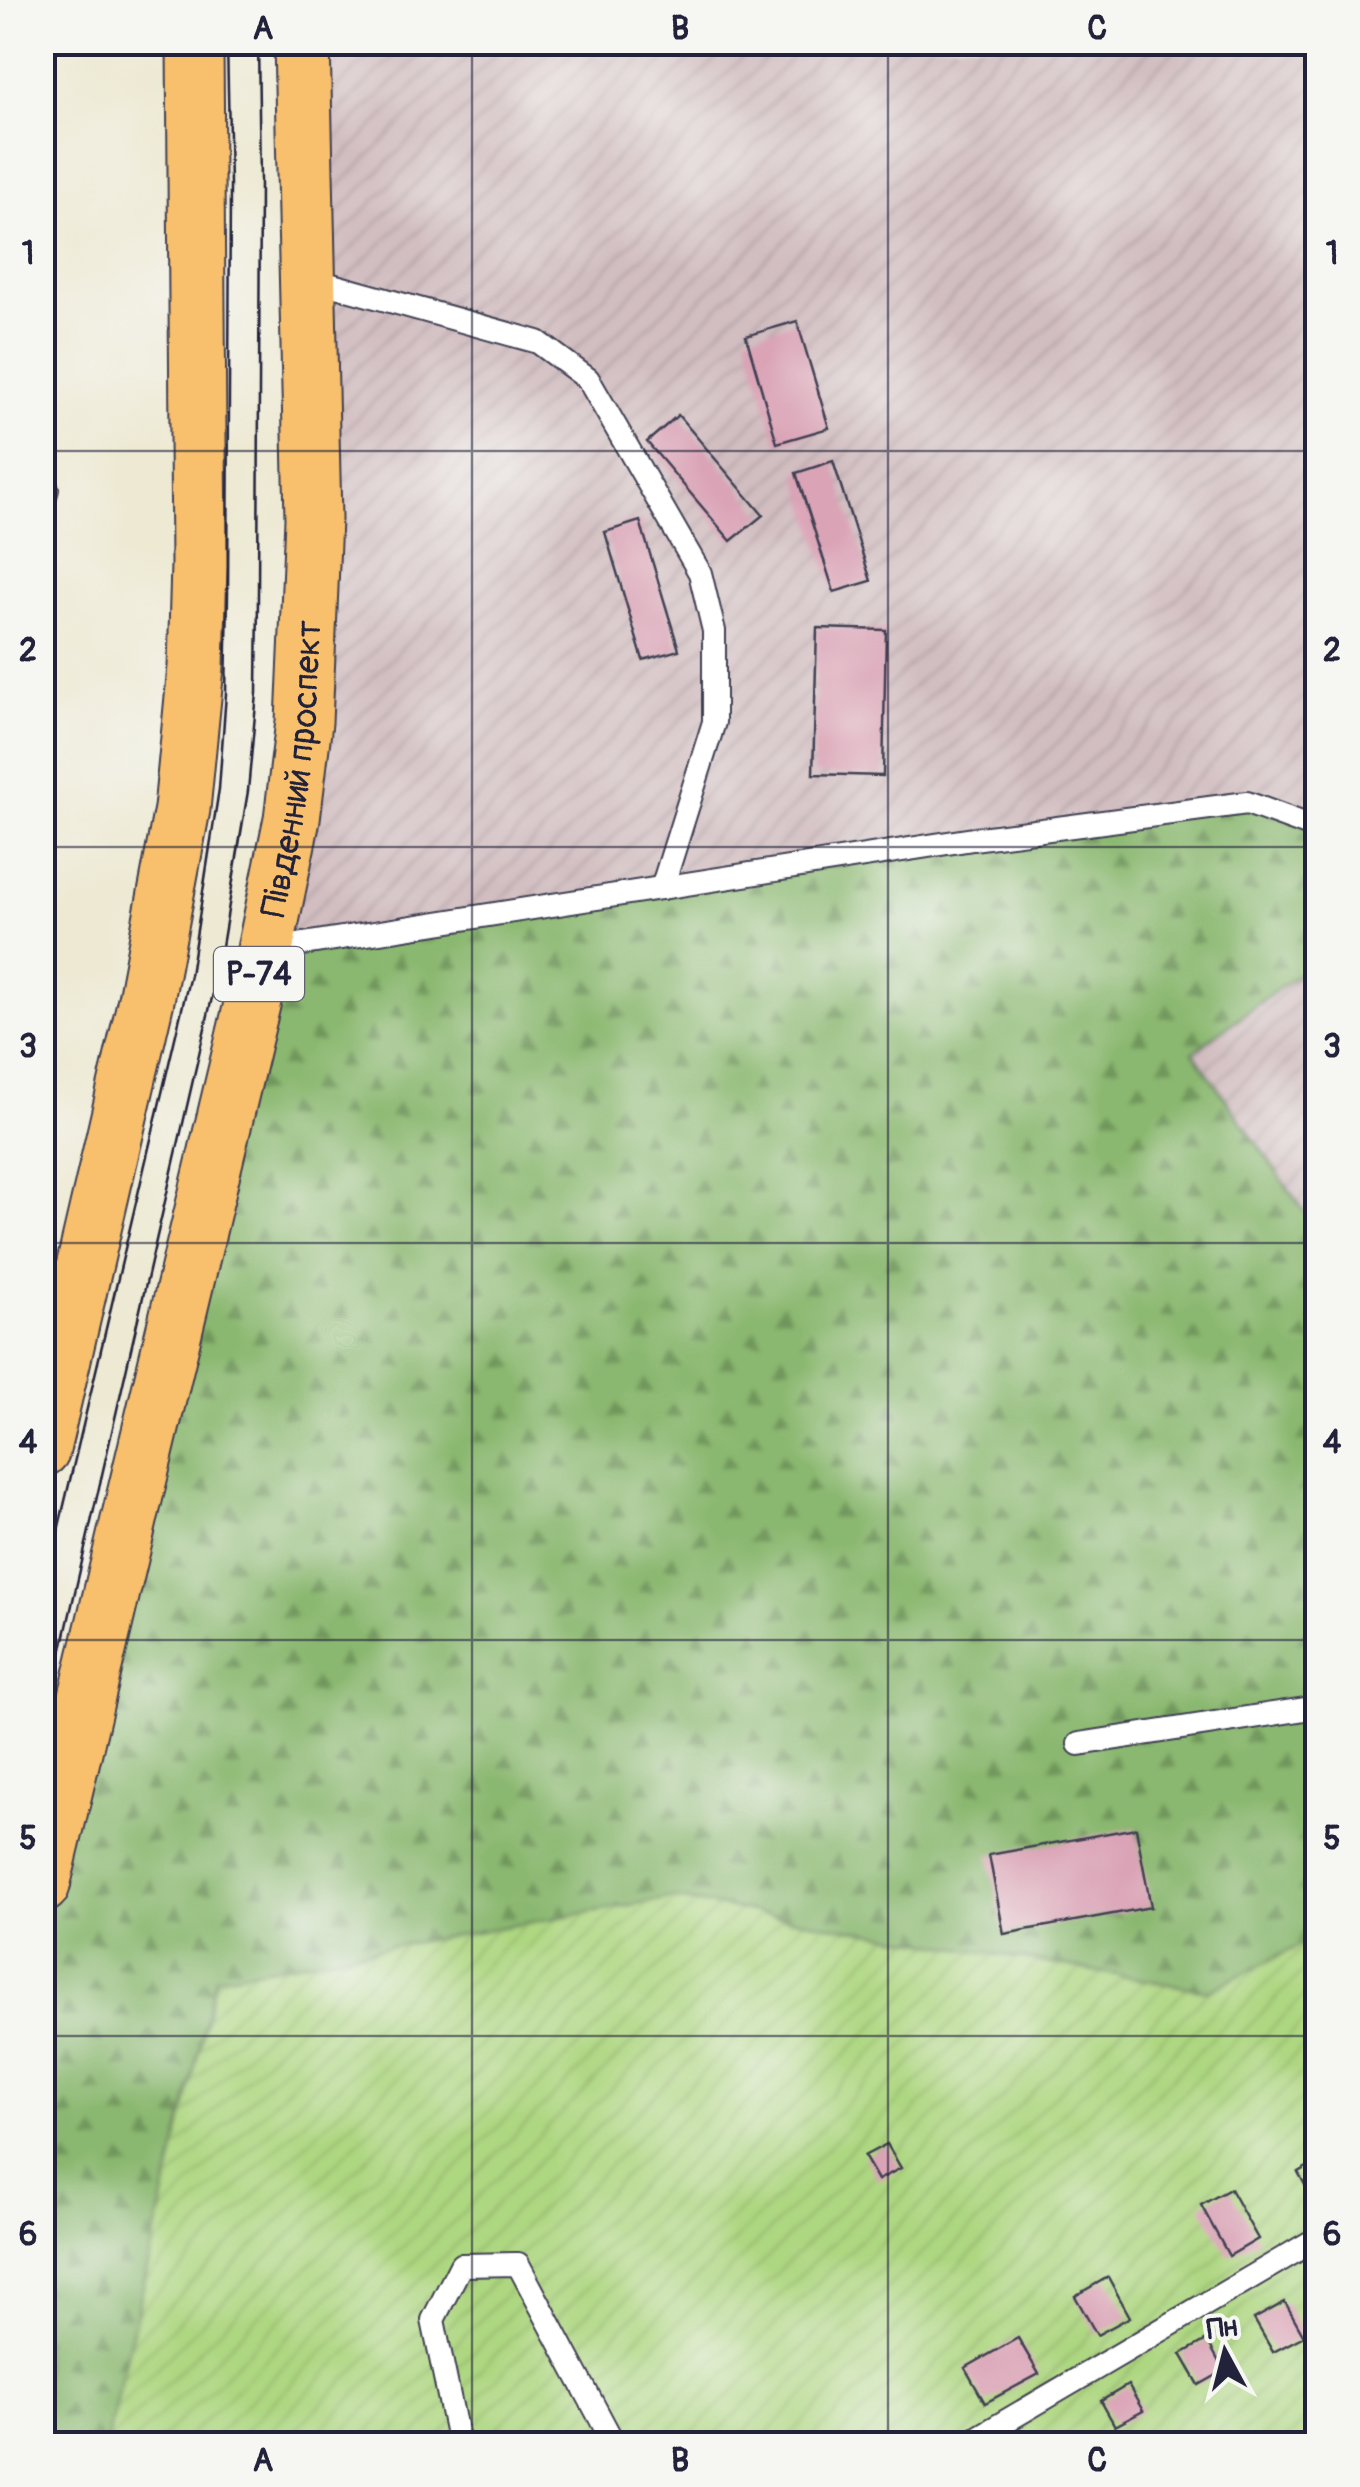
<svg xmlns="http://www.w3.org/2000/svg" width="1360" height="2487" font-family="Pangolin,sans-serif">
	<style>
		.industrial { fill: url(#industrial-furrows) }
		.forest { fill: url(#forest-firs); stroke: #566d55; stroke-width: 2.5 }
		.garden { fill: url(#garden-furrows); stroke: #687c5e; stroke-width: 2.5 }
		.building { fill: #daa3b6 }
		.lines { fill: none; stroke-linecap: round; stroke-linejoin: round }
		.service-casing { stroke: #404052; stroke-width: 26 }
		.primary-casing { stroke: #404052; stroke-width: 59 }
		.service { stroke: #fff; stroke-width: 22 }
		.primary { stroke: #f8bf6c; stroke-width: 55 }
		.tram { stroke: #22223b; stroke-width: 2.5 }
		.grid { fill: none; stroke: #22223b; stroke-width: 2.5; stroke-opacity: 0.55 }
		.labels { text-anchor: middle; stroke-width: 9; stroke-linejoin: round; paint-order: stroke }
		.shield { fill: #f6f6f2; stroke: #626272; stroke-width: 2.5 }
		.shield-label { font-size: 32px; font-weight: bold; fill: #22223b }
		.street-label { font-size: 35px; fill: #22223b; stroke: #f6f6f2 }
		.neatline { fill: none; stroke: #22223b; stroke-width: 4 }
		.grid-label { font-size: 32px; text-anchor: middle; font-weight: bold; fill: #22223b }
	</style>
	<defs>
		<pattern id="industrial-furrows" width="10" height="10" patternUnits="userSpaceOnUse" patternTransform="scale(2.5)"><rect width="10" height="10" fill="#d2bec1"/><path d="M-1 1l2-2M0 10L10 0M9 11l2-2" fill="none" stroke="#b4a3a7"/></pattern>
		<pattern id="forest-firs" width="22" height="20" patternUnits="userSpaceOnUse" patternTransform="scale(2.5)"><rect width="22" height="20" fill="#8ab86f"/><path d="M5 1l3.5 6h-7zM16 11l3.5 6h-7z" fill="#70955c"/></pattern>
		<pattern id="garden-furrows" width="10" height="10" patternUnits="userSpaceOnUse" patternTransform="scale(2.5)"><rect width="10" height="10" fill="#aed781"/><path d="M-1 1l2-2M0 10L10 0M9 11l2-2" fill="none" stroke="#95b870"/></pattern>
	</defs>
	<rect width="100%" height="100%" fill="#f6f6f2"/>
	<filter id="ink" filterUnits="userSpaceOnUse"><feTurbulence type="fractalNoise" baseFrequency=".01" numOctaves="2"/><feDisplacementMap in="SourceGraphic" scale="20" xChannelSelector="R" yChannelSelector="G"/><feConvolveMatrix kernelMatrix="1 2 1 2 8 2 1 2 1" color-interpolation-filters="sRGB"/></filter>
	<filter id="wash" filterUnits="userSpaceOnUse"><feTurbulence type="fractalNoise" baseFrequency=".0048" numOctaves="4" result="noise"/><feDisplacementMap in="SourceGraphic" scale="40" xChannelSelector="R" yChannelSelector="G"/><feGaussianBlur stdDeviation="2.25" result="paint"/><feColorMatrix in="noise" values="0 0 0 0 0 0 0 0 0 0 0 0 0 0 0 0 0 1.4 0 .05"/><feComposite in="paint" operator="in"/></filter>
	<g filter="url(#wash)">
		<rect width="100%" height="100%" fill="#ede9d3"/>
		<g class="industrial">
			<path d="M302,43h1015v786l-1052,121 27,-131z"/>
			<path d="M1317,960v270l-124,-178z"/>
		</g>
		<path class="forest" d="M1247,803l70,26v131l-124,92 124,178v707l-109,54 -537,-93 -454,79 -111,467h-63v-559l222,-935z"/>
		<path class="garden" d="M671,1898l537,93 109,-54v507h-1211l110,-467z"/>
		<g id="blocks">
			<g class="building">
				<path d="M797,321l32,107 -52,15 -31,-107z"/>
				<path d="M678,415l85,100 -32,26 -84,-99z"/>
				<path d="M833,461l38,120 -37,11 -38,-119z"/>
				<path d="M640,521l39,129 -36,10 -38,-128z"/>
				<path d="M817,628l69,2 -3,146 -70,-2z"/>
				<path d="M1136,1828l15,79 -147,27 -15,-79z"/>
				<path d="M887,2144l14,24 -23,12 -14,-24z"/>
				<path d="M1318,2161v31l-7,4 -13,-24z"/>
				<path d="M1230,2189l28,50 -29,17 -28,-51z"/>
				<path d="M1108,2277l22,40 -33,18 -22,-39z"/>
				<path d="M1285,2302l19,34 -31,16 -19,-33z"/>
				<path d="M1018,2338l21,36 -54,29 -20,-35z"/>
				<path d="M1207,2340l17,31 -25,14 -18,-31z"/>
				<path d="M1128,2385l15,26 -28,15 -14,-25z"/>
			</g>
		</g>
	</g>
	<g filter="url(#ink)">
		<use href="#blocks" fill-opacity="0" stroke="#404052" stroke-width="2.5"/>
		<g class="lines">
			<defs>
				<g id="service">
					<path d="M307,278l231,64 50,37 37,64 75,130 14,58v91l-52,166"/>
					<path d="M42,507l5,-18"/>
					<path d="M265,950l708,-111 274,-36 71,26"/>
					<path d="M1079,1744l239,-37"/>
					<path d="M459,2444l-26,-124 28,-55 57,-1 96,180"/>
					<path d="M967,2444l351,-206"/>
				</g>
				<g id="primary">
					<path d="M42,1449l104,-449 36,-191 14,-142 3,-102 -4,-523"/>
					<path id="s1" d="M42,1885l223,-935 27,-131 12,-97 9,-203 -11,-477"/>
				</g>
			</defs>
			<use href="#service" class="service-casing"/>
			<use href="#primary" class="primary-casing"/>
			<use href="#service" class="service"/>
			<use href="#primary" class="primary"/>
			<g class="tram">
				<path d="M42,1598l148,-623 29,-186 7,-96 2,-99 2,-409 -3,-143"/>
				<path d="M42,1735l175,-759 31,-185 9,-98 1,-98 2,-414 -2,-139"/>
			</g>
		</g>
	</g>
	<path class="grid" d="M472,42v2402M888,42v2402M42,451h1276M42,847h1276M42,1243h1276M42,1640h1276M42,2036h1276"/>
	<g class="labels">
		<rect class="shield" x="214" y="947" width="90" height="54" rx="8"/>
		<g class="shield-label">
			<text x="259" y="985">Р-74</text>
		</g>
		<g class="street-label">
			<text dy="12" stroke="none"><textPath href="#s1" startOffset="1145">Південний проспект</textPath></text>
		</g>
	</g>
	<rect width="1360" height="2487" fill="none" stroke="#f6f6f2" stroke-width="110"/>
	<g transform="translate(1225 2352) rotate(353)" stroke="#f6f6f2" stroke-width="8" paint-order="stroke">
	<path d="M0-8L18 38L0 25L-18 38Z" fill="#22223b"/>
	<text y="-15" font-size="28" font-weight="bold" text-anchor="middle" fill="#22223b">Пн</text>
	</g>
	<rect x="55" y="55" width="1250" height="2377" class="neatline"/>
	<g class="grid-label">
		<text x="263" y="39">A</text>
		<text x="680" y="39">B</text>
		<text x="1097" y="39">C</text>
		<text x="28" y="264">1</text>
		<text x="1332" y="264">1</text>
		<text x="28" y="661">2</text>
		<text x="1332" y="661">2</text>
		<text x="28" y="1057">3</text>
		<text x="1332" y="1057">3</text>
		<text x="28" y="1453">4</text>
		<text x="1332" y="1453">4</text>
		<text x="28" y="1849">5</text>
		<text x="1332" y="1849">5</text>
		<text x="28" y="2245">6</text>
		<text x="1332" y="2245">6</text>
		<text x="263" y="2471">A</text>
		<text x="680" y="2471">B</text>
		<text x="1097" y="2471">C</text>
	</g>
</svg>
